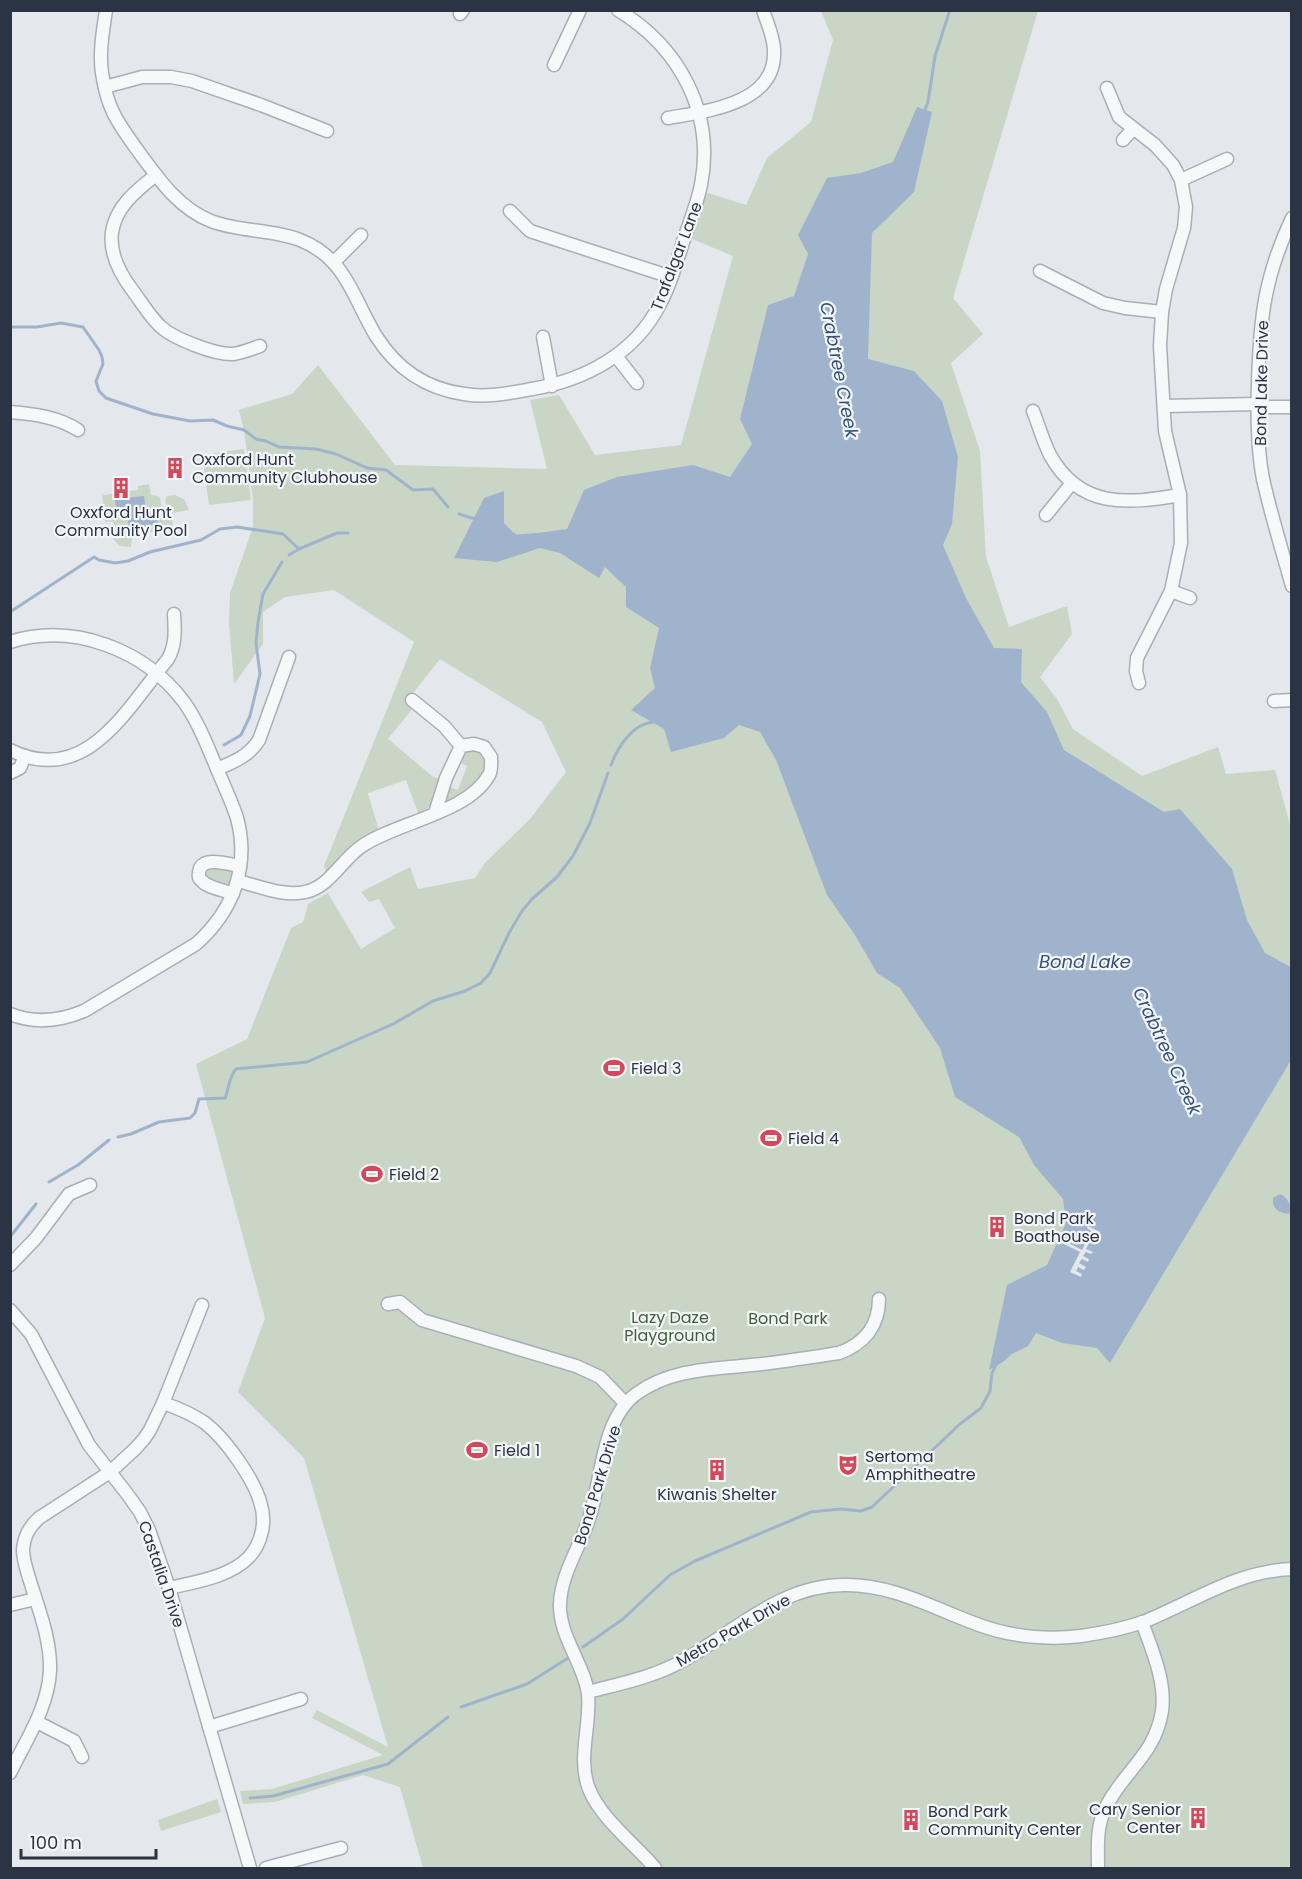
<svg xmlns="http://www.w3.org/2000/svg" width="1302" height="1879" font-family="Poppins,sans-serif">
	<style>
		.green { fill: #c9d6c5 }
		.water { fill: #9fb4cc }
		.pier { fill: #e4e7ec }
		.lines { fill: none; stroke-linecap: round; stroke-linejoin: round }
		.stream { stroke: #9fb4cc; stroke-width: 3 }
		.minor-casing { stroke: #a9aeb7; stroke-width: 15 }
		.minor { stroke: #f7f8fa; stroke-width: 12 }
		.labels { text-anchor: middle; stroke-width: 4.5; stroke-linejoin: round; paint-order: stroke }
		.street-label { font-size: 16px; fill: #2b3445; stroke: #f4f6f9 }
		.poi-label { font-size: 16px; fill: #2b3445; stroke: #f4f6f9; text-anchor: start }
		.park-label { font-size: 16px; fill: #3f6138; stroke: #f4f6f9 }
		.water-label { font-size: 18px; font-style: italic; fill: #34527a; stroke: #f4f6f9 }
	</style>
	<rect width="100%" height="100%" fill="#e4e7ec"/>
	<g class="green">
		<path d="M821,11h217l-85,287 30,36 -32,29 29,88 6,106 23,70 58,-21 5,28 -32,43 17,22 16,30 69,47 76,-29 8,27 49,-4 16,58v1040h-868l-23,-81 -37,-12 -88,27 -32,2 -3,-13 32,-2 111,-34 -71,-37 5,-8 71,37 -84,-289 -66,-66 27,-74 -69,-254 51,-25 44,-111 12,-6 5,-18 20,-11 33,56 34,-21 -16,-29 -10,3 -8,-10 49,-25 8,22 57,-11 10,-15 45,-44 36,-47 -24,-50 -102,-63 -34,43 7,6 -25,31 44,37 7,3c-6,16 -2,28 -21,34l-12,-33 -38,13 11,38 -28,16 -25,27 -2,-8 90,-224 -80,-52 -49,7 -22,15v32l-29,40 -5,-61 1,-30 23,-66v-27l-9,-70 -5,-20 53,-16 26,-29 77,100 152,4 -17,-69 29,-5 36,60 86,-10 52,-189 -43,-18 15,-46 41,13 21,-47 44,-36 22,-82z"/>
		<path d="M244,449l7,51 -42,5 -7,-50z"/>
		<path d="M149,484l2,11 6,1 3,2 2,13 8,1 4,18 -35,3 -7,5 -1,9 -11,-1 -7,-7 -1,-10 3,-1 -2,-7 -8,1 -3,-29 2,2 34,-5v-4z"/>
		<path d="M175,495l9,4 5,11 -16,3c-6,-6 -10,-10 -6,-17z"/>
		<path d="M475,749c22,11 7,27 -6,38 -7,6 -14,15 -23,16l3,-16 9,3 9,-24 -7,-4 4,-10z"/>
		<path d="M211,865l20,6 1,4 -3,10 -3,2 -18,-6 -5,-7 2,-5z"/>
		<path d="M217,1799l4,13 -60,19 -3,-11z"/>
	</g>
	<g class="water">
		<path d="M917,107l15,5 -18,80 -42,41 -4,126 46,12 28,30 16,56 -6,67 -9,21 23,53 28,50 28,1 -1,33 26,30 17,38 100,62 16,-3 52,60 15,51 18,33 26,14v93l-181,303 -13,-15 -35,-5 -26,-10 -8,13 -16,8 -9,8 -14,8 18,-85 40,-20 19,-42 -3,-24 -29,-34 -15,-28 -64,-40 -15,-49 -40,-60 -23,-15 -22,-38 -28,-40 -51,-135 -16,-28 -21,-7 -15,13 -53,14 -7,-23 -33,-19 24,-22 -5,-20 9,-40 -33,-21v-20l-21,-20 -6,11 -39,-25 -20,-5 -43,14 -43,-4 30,-60 20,-7v32l13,13 50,-7 17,-39 33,-13 76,-12 37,12 22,-33 -12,-25 28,-114 26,-9 14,-42 -10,-19 29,-57 34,-5 32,-11z"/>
		<path d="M144,496l2,16 10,-1 2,13 -29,4 -3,-20 -10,1 -1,-10z"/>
		<path d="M1280,1194c7,3 10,9 11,17l-3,3c-10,-2 -16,-5 -15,-16z"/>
	</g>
	<path class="pier" d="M1088,1226l12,6 -1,2 -4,-2 -9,17 7,3 -2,2 -5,-2 -3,4 6,3 -1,3 -6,-3 -3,4 7,4 -2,3 -6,-3 -2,4 6,3 -1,3 -11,-5 10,-20 -22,-11 1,-3 23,12 9,-19 -4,-3z"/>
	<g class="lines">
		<g class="stream">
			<path d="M924,112l4,-10 7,-46 15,-46"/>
			<path d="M10,327h27l24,-4 22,4 16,23 3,7 1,7 -7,17 3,10 7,7 47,16 37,7 23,-1 14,6 17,4 12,9 10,2 13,6 37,2 20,5 31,14 19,2 27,20 20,-1 15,18"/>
			<path d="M459,514l19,6"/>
			<path d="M514,534l1,2 30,-2"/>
			<path d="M289,555l10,-6"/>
			<path d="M10,612l84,-55 5,3 16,3 13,-2 22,-9 51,-12 19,-11 17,-2 46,7 16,15 38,-16h11"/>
			<path d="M224,745l17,-10 9,-19 10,-42 -4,-31 2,-21 5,-28 19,-32"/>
			<path d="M611,765c7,-18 21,-41 42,-43"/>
			<path d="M118,1137l13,-3 28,-12 31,-4 5,-5 4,-14 26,-1c4,-9 4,-22 11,-29l71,-7 86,-38 40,-23 32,-10 16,-8 9,-10 19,-40 13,-22 10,-12 25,-22 16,-21 17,-33 18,-50"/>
			<path d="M49,1182l29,-17 31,-25"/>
			<path d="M10,1237l26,-33"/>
			<path d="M583,1647l40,-28 47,-44 25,-14 116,-49 30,-3 20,2 11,-4 88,-83 21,-16 9,-17 2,-18 4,-8"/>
			<path d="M461,1707l66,-23 41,-26"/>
			<path d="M250,1798l23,-2 115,-32 60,-47"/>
		</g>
		<defs>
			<g id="minor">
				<path d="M106,10c-3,21 -7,42 -4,63 2,13 5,27 11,39 7,15 18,29 28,43 19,26 39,54 70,66 28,11 61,8 89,19 46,18 53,58 76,96 20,32 50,53 88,58 22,4 46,-1 68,-5 53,-9 103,-35 128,-85 11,-20 17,-43 24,-65 6,-18 13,-35 17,-54 14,-73 -22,-138 -83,-175"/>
				<path d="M460,14l3,-4"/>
				<path d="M554,65l26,-55"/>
				<path d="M105,87l37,-10h29l21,4 69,24 66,26"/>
				<path d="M1107,88l12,29 36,28 18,20 8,15 5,27 -2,21 -18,61 -4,23 -2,34 5,85 15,64 1,48 -10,48 -34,67 -1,13 3,12"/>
				<path d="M668,118c39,-7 109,-14 106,-68 0,-13 -7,-27 -11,-40"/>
				<path d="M1123,140l10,-11"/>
				<path d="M156,175c-19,15 -40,31 -44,57 -3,22 8,42 21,59 9,12 17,26 28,36 13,12 55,28 72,27 9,-1 18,-5 27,-8"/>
				<path d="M1181,180l46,-21"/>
				<path d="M510,211l20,20 141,46"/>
				<path d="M1292,218c-28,60 -32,100 -34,165 -1,32 -1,65 5,96 8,36 19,71 29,107"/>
				<path d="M334,262l27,-27"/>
				<path d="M1040,271l63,32 22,5 37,4"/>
				<path d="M543,337l9,49"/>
				<path d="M616,356l21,27"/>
				<path d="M1164,406l93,-2 8,3h27"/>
				<path d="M1033,411c6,15 10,30 17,44 30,54 77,49 130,40"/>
				<path d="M10,412c24,2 48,5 68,18"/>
				<path d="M1046,515l26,-32"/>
				<path d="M1171,591l19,7"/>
				<path d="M10,642c64,-20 135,8 174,60 15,21 24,46 34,69 6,15 14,31 19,47 13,49 -4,93 -41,126l-112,67c-24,10 -49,13 -74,3"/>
				<path d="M412,700l32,26 17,20"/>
				<path d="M1274,701l18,-1"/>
				<path d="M10,750c76,38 117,-42 158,-91 8,-14 7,-29 6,-45"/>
				<path d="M217,769c17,-7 32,-13 42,-29l30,-83"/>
				<path d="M10,773l10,-5 5,-12"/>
				<path d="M238,881c21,5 46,16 67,11 25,-5 37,-33 57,-46 35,-24 106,-33 127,-71 3,-5 2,-12 2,-18l-7,-10 -10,-3 -13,2 -15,32 -11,35"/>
				<path d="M233,894c-9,-4 -25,-6 -31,-13 -3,-2 -4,-4 -3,-8 1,-18 29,-9 41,-7"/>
				<path d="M10,1265l26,-27 33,-44 21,-9"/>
				<path d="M388,1304l12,-2 22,18 154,46 24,11 25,26"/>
				<path d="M10,1310l21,24 58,111 39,50 12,17 9,18 20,58 81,280"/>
				<path d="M163,1403c15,5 29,11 42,20 20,15 50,57 56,82 5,17 1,38 -12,52 -19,20 -54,25 -80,31"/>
				<path d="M10,1605l25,-6"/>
				<path d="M588,1692c31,-8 66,-15 94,-31 53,-29 98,-76 162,-76 50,-1 92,25 138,41 31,11 67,14 99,10 21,-3 42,-7 62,-14 50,-20 93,-51 149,-53"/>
				<path d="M37,1722l37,19 8,16"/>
				<path d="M209,1727l92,-28"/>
				<path d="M10,1773c16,-33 38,-65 40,-102 1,-31 -11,-61 -20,-90 -3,-10 -7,-21 -7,-31 1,-14 6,-23 16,-32l71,-46 25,-23 9,-10 6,-9 13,-27 39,-98"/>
				<path d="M266,1868l75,-20"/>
				<path d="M655,1868c-20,-24 -54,-49 -66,-79 -12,-31 2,-63 -1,-95 -4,-31 -29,-57 -28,-90 1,-30 20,-57 29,-85 13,-39 12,-99 47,-125 37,-27 83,-25 126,-30 26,-3 51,-7 77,-11 25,-9 40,-27 40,-54"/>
				<path d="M1098,1868c0,-19 -2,-40 7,-59 17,-37 50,-53 57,-98 4,-30 -10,-61 -20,-89"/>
			</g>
		</defs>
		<use href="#minor" class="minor-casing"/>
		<use href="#minor" class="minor"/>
	</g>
	<defs>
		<symbol id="building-bare" viewBox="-9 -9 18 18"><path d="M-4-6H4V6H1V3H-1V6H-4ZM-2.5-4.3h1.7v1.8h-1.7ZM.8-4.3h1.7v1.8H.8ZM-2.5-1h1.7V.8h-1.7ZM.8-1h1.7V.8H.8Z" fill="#d1495b" stroke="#f4f6f9" stroke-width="2.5" paint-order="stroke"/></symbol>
		<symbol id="stadium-bare" viewBox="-9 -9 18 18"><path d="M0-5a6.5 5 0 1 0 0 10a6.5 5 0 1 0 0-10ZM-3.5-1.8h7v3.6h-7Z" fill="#d1495b" stroke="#f4f6f9" stroke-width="2.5" paint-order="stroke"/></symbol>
		<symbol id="theatre-bare" viewBox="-9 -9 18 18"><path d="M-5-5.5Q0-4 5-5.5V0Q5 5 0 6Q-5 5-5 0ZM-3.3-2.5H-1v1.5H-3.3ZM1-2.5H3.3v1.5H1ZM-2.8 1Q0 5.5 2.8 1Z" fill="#d1495b" stroke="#f4f6f9" stroke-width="2.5" paint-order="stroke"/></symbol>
	</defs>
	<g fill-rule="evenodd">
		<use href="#building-bare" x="160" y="453" width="30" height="30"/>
		<use href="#building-bare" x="106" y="473" width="30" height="30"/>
		<use href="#stadium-bare" x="599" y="1053" width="30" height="30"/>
		<use href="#stadium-bare" x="756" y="1123" width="30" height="30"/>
		<use href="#stadium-bare" x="357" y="1159" width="30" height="30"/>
		<use href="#building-bare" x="982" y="1212" width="30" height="30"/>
		<use href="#stadium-bare" x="462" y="1435" width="30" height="30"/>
		<use href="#theatre-bare" x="833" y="1450" width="30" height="30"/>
		<use href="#building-bare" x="702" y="1455" width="30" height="30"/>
		<use href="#building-bare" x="1183" y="1803" width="30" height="30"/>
		<use href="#building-bare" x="896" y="1805" width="30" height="30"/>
	</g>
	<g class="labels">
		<g class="street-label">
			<text transform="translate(676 256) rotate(-69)" y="6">Trafalgar Lane</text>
			<text transform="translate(1261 383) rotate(-89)" y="6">Bond Lake Drive</text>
			<text transform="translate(597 1485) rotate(-73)" y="6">Bond Park Drive</text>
			<text transform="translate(162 1574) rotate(71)" y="6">Castalia Drive</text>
			<text transform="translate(733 1630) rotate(-30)" y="6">Metro Park Drive</text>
		</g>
		<g class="poi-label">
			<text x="192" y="465">Oxxford Hunt<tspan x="192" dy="18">Community Clubhouse</tspan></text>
			<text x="121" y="518" text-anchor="middle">Oxxford Hunt<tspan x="121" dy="18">Community Pool</tspan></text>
			<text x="631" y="1074">Field 3</text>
			<text x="788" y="1144">Field 4</text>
			<text x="389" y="1180">Field 2</text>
			<text x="1014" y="1224">Bond Park<tspan x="1014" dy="18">Boathouse</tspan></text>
			<text x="494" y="1456">Field 1</text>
			<text x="865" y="1462">Sertoma<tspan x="865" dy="18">Amphitheatre</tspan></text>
			<text x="717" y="1500" text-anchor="middle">Kiwanis Shelter</text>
			<text x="1181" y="1815" text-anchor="end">Cary Senior<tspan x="1181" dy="18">Center</tspan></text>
			<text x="928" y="1817">Bond Park<tspan x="928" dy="18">Community Center</tspan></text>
		</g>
		<g class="park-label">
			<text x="670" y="1323">Lazy Daze<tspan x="670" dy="18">Playground</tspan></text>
			<text x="788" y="1324">Bond Park</text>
		</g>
		<g class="water-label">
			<text transform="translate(839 370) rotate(79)" y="6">Crabtree Creek</text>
			<text x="1085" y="968">Bond Lake</text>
			<text transform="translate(1167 1051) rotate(65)" y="6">Crabtree Creek</text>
		</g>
	</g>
	<rect width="1302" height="1879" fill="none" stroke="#2b3445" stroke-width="24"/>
	<path d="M21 1849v9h135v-9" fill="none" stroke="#2b3445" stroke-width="3"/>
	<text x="30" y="1849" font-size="18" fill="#2b3445" stroke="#f4f6f9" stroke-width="4.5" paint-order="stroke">100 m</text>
</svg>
